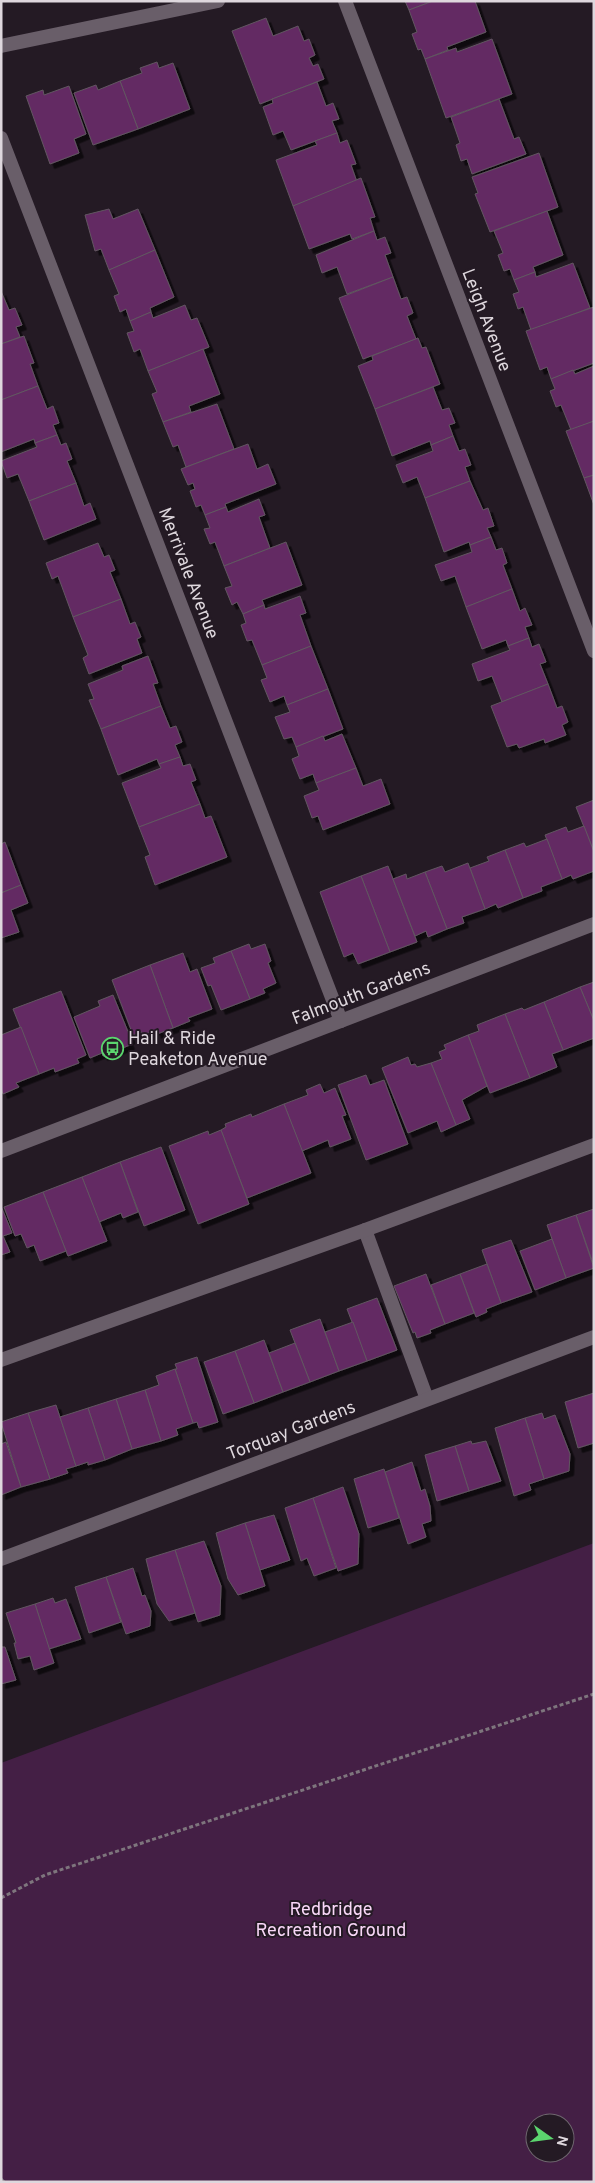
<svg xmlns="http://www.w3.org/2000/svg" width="595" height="2183" font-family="Overpass,sans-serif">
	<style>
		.green { fill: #441f45; fill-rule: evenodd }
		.building { fill: #632a64; stroke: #625661; filter: url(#shadow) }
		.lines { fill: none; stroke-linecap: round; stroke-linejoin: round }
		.path { stroke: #7e757d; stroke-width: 3; stroke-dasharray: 4 2.5; stroke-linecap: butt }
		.service { stroke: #695e69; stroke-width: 14 }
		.minor { stroke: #695e69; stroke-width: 14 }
		.labels { text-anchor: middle; stroke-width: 4; stroke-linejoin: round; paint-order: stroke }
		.street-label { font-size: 18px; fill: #ded7dd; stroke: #241a24 }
		.poi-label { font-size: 18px; fill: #ded7dd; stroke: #241a24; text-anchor: start }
		.park-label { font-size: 18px; fill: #f9d7f8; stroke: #241a24 }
	</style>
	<defs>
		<filter id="shadow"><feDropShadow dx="4.5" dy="4.5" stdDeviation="0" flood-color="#0009"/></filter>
	</defs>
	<rect width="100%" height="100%" fill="#241a24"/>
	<path class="green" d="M594,1543v639h-593v-419zM535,2123h30v30h-30z"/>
	<g class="building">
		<path d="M405,1h28l-24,9z"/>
		<path d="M433,1h42l11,31 -39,15 1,3 -23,9 -4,-10 -3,1 -6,-16 5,-2 -8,-22z"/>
		<path d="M266,18l7,18 25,-10 6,15 5,-2 6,16 -6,3 4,8 5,-2 6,15 -64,25 -28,-73z"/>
		<path d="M492,39l20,55 -66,24 -21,-59 31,-11 1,4z"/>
		<path d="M157,62l2,6 14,-5 17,46 -52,20 -18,-48 22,-8 -2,-5z"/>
		<path d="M120,81l18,48 -45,16 -19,-52 22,-8 2,5z"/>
		<path d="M317,82l9,24 7,-3 6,16 -7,2 5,12 -46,17 -8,-19 -10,4 -10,-28 10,-4 -1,-4z"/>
		<path d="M69,86l17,48 -12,5 5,14 -29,11 -24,-68 17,-6 1,5z"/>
		<path d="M499,99l15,40 5,-2 7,17 -54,20 -5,-15 -6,2 -5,-16 4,-2 -9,-26z"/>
		<path d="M337,133l3,10 7,-3 9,24 -5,1 6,17 -64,24 -17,-46 41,-15 -2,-4z"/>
		<path d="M539,153l19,54 -68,25 -15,-38 3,-1 -6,-16z"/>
		<path d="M361,178l14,39 -5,1 4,13 -22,8 -2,-5 -41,15 -16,-43z"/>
		<path d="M109,209l4,10 25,-10 17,41 -46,20 -8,-21 -6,2 -10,-36z"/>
		<path d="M547,211l16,44 -30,12 2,5 -21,8 -4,-11 -6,2 -6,-16 5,-2 -9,-22z"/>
		<path d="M374,231l3,9 8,-3 6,16 -6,2 8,22 -46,17 -10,-27 -15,6 -6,-18z"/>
		<path d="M155,250l19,47 -24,11 1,4 -21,9 -4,-12 -6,3 -6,-16 5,-2 -10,-24z"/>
		<path d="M573,263l17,45 -59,22 -8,-23 -5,2 -5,-15 6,-2 -5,-12 21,-8 1,5z"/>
		<path d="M393,277l8,22 6,-2 6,16 -6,3 9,23 -53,20 -24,-61z"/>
		<path d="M1,291l8,19 6,-2 7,17 -6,2 4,10 -19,7z"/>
		<path d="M185,305l6,15 6,-2 12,29 -61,24 -8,-22 -6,3 -7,-19 7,-2 -4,-10 21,-9 2,6z"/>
		<path d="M594,307v56l-43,16 -4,-12 -7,3 -14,-39z"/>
		<path d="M24,336l10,27 -4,1 8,22 -37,14v-56z"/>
		<path d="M418,338l4,10 4,-1 14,37 -65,25 -17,-43 15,-6 -1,-4z"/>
		<path d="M203,349l17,45 -31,12 2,6 -28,10 -11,-28 5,-2 -9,-21z"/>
		<path d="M594,366v55l-23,9 -10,-25 -5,2 -6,-16 5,-2 -4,-10 22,-9 2,4z"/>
		<path d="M38,386l9,23 6,-3 6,17 -6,2 4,10 -22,8 -1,-4 -33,13v-52z"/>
		<path d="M433,387l9,23 7,-2 6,15 -6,2 4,11 -22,9 -1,-4 -38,15 -17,-47z"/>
		<path d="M217,404l17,45 -48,18 -8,-22 -5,2 -10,-25z"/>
		<path d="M594,421v54l-10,3 -18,-47z"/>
		<path d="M57,435l4,10 5,-2 6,16 -5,2 9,22 -47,18 -11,-27 -11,4 -6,-17 36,-14 -2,-4z"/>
		<path d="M453,436l6,15 6,-2 6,16 -6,2 5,14 -45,17 -8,-21 -14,6 -7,-18 37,-14 -2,-6z"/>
		<path d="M248,444l9,25 11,-5 8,20 -51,20 1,3 -21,8 -4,-10 -5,2 -6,-16 5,-2 -2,-6 -5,2 -7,-16z"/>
		<path d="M594,475v30l-10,-27z"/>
		<path d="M470,481l13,29 5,-2 6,18 -7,2 4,9 -21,8 -1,-3 -25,10 -19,-54z"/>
		<path d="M76,483l8,23 6,-3 6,16 -52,21 -15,-39z"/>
		<path d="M259,499l6,16 -6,2 11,31 -46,18 -9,-24 -5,2 -6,-15 6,-1 -5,-13 21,-8 2,5z"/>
		<path d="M491,537l5,13 6,-2 5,15 -4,2 9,24 -46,18 -11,-31 -14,5 -6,-16 37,-13 -2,-7z"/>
		<path d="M286,542l16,43 -40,15 2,5 -21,9 -6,-12 -5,3 -7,-17 7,-2 -8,-20z"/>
		<path d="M98,543l6,14 5,-2 6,15 -5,2 11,27 -48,18 -15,-41 -6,3 -6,-16z"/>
		<path d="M512,589l8,22 5,-3 7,17 -7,2 4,11 -21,8 -2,-6 -24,9 -16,-42z"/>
		<path d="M300,596l6,17 -6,2 11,31 -49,19 -10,-25 -5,1 -6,-16 5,-2 -3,-9 21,-9 1,4z"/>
		<path d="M121,599l9,25 5,-2 6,15 -4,2 5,14 -53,21 -6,-16 5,-3 -15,-38z"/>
		<path d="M529,638l3,9 7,-3 7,18 -6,2 8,20 -46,18 -10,-26 -14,5 -6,-17 38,-14 -2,-4z"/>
		<path d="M311,646l17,43 -41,16 -3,-9 -14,6 -9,-22 6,-2 -5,-13z"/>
		<path d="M148,656l10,27 -5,1 8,22 -60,23 -12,-29 5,-1 -6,-15 35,-14 -1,-4z"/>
		<path d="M548,684l9,24 5,-2 6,16 -6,3 4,10 -21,8 -1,-4 -25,9 -2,-4 -10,3 -16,-41z"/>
		<path d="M328,689l15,40 -47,18 -4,-10 -8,2 -9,-22 15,-5 -3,-7z"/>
		<path d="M161,706l9,22 6,-2 6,16 -7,3 5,12 -21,7 -2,-5 -39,16 -17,-46z"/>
		<path d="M342,734l14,34 -40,15 -3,-9 -13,5 -8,-20 7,-3 -3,-9 27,-11 2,5z"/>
		<path d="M180,757l3,9 7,-2 6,16 -5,2 9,22 -61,23 -17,-44 39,-15 -2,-4z"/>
		<path d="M356,768l7,18 18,-7 9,25 -67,26 -5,-14 -6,2 -8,-22 15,-6 -3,-7z"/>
		<path d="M594,800v52l-18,-45z"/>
		<path d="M200,804l5,14 6,-2 16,41 -72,28 -10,-28 5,-2 -11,-28z"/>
		<path d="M584,826l10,26v19l-21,8 -2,-4 -9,4 -17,-44 21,-8 2,5z"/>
		<path d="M547,839l15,40 -21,8 1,4 -19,7 -18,-48 19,-7 2,4z"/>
		<path d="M5,842l16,43 -20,8v-49z"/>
		<path d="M505,850l18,48 -25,10 -2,-4 -11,5 -15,-41 19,-7 -2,-4z"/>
		<path d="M468,863l17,46 -23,8 2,6 -17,6 -22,-57 17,-6 3,6z"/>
		<path d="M388,866l29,76 -27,10 -29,-76z"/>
		<path d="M425,872l22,57 -19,8 -2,-6 -11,5 -22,-57 13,-5 1,5z"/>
		<path d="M361,876l29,76 -32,12 -5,-11 -9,4 -24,-65z"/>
		<path d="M21,885l7,18 -17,7 8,22 -18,6v-45z"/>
		<path d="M249,944l2,5 14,-5 6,17 -3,2 8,20 -13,6 2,4 -15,6 -19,-48z"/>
		<path d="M231,951l19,48 -29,11 -10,-25 -3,1 -7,-18 14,-5 -2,-5z"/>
		<path d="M183,953l7,19 7,-3 15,40 -24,9 2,3 -17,7 -23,-63z"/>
		<path d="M150,965l23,63 -16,6 -1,-4 -13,5 -1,-3 -9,3 -21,-55z"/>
		<path d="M594,982v39l-14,-34z"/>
		<path d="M580,987l14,34v17l-31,12 -19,-48z"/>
		<path d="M61,991l25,64 -9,4 2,4 -24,9 -1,-4 -15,6 -26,-65z"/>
		<path d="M113,995l18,44 -3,1 2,5 -27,11 -1,-3 -12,5 -16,-41 26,-11 -2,-5z"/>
		<path d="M544,1002l19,48 -11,4 5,13 -27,11 -25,-64 17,-6 2,2z"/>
		<path d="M505,1014l25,64 -40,15 -22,-58 11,-4 -2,-6z"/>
		<path d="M21,1027l18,47 -23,9 3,4 -16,7 -2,-6v-53z"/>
		<path d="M468,1035l19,51 -25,14 8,19 -14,6 -25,-62 11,-4 -3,-7 7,-3 -2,-4z"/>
		<path d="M408,1057l3,8 4,-1 2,3 14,-4 25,62 -15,7 -4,-11 -29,12 -26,-65z"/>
		<path d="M366,1075l4,10 14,-5 24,64 -42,16 -28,-75z"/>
		<path d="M320,1084l4,9 11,-5 11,27 -4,1 9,23 -21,8 -2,-7 -26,11 -18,-47 24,-9 -2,-5z"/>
		<path d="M284,1104l27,69 -64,25 -26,-68 5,-3 -1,-3 26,-10 1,3z"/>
		<path d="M221,1130l28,74 -51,20 -29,-78 39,-15 1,4z"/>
		<path d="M161,1147l24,63 -41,16 -24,-64z"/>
		<path d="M120,1162l18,50 -15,6 -2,-5 -22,9 -17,-45z"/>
		<path d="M82,1177l25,64 -39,15 -25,-64z"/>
		<path d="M43,1192l23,59 -26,10 -6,-16 -7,3 -6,-14 -6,2 -11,-29z"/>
		<path d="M1,1206l11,27 -9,3 7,16 -9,3z"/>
		<path d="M594,1209v57l-18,-51z"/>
		<path d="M576,1215l18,53 -28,10 -19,-53z"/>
		<path d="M552,1239l14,39 -31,12 -15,-39z"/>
		<path d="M511,1240l21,52 -31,11 -19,-53z"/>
		<path d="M487,1264l14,39 -15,6 1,3 -11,5 -16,-43z"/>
		<path d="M426,1274l19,50 -15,6 1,3 -14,5 -2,-6 -2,1 -19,-47z"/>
		<path d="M460,1274l14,39 -29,11 -14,-39z"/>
		<path d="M377,1298l20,52 -30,11 -20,-52z"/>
		<path d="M320,1319l19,52 -29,11 -20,-52z"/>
		<path d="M353,1322l14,39 -28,10 -14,-39z"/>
		<path d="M264,1340l19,52 -29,11 -19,-52z"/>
		<path d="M295,1343l15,39 -27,10 -14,-39z"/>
		<path d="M235,1351l19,52 -31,11 -19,-52z"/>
		<path d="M197,1357l21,65 -19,6 -2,-6 -4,1 -18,-54h2l-2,-5z"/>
		<path d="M175,1369l18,54 -17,6 2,6 -17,6 -16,-51 14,-5 -3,-9z"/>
		<path d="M145,1390l16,51 -29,8 -16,-50z"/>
		<path d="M594,1393v50l-16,5 -13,-46z"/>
		<path d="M116,1399l16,50 -27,11 -17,-52z"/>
		<path d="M56,1405l20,61 -10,3 2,4 -18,6 -22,-66z"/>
		<path d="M88,1408l17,52 -17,5v-3l-12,4 -16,-49z"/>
		<path d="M28,1413l22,66 -29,8 -20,-65z"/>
		<path d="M542,1413l2,6 11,-4 15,39 -1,17 -25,8 -19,-61z"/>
		<path d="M525,1418l19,61 -15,5 2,6 -17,6 -19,-68z"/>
		<path d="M471,1441l1,3 14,-3 15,40 -32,10 -14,-45z"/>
		<path d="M6,1442l15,45 -20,8v-51z"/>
		<path d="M455,1446l14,45 -32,10 -12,-46z"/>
		<path d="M412,1462l9,29 4,-2 5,17 1,15 -9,3 4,13 -18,7 -23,-72z"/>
		<path d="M384,1469l15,49 -31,10 -14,-49z"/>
		<path d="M343,1487l16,47 -1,30 -20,7 -25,-73z"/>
		<path d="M313,1498l23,70 -22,8 -7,-18 -6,3 -16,-53z"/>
		<path d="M274,1515l16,45 -30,10 -15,-47z"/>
		<path d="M245,1523l20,63 -27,9 -10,-16 -12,-46z"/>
		<path d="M204,1541l17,45 -1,29 -22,7 -23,-72z"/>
		<path d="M175,1550l20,63 -26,8 -12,-17 -11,-45z"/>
		<path d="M133,1568l9,28 3,-1 6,16 -1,15 -24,8 -20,-57z"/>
		<path d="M106,1577l15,45 -32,11 -14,-46z"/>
		<path d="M53,1598l2,5 11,-4 15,40 -32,10 -14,-45z"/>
		<path d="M35,1604l19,59 -20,7 -4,-14 -12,3 -4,-16h2l-10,-30z"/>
		<path d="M1,1645l1,2h3l11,33 -15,4z"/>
	</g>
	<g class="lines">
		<g class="path">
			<path d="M1,1898l44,-23 549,-181"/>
			<path d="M1,2179l3,3"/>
		</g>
		<g class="service">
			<path d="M365,1230l62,169"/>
			<path d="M1,1360l364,-130 229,-85"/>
		</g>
		<g class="minor">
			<path d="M345,1l249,650"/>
			<path d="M1,46l217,-45"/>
			<path d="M1,138l340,883"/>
			<path d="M1,1151l593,-227"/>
			<path d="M1,1559l593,-222"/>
		</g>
	</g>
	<defs>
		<symbol id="bus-ring" viewBox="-11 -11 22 22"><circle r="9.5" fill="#241a24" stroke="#5bd56e" stroke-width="1.5"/><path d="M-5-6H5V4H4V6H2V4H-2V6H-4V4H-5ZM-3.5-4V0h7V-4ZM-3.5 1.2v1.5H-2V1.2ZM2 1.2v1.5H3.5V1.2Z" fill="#5bd56e"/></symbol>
	</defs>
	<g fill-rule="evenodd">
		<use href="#bus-ring" x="100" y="1036" width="25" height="25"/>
	</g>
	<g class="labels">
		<g class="street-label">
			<text transform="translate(487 320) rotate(69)" y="6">Leigh Avenue</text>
			<text transform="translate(189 573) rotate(69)" y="6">Merrivale Avenue</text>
			<text transform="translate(361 993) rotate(-21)" y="6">Falmouth Gardens</text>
			<text transform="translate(291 1430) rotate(-21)" y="6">Torquay Gardens</text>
		</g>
		<g class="poi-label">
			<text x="128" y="1044">Hail &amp; Ride<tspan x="128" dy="21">Peaketon Avenue</tspan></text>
		</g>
		<g class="park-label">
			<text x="331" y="1915">Redbridge<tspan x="331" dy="21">Recreation Ground</tspan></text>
		</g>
	</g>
	<rect width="595" height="2183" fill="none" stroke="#ded7dd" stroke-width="5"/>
	<g transform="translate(550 2138) rotate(104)"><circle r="24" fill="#241a24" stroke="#6e666e"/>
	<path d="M0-4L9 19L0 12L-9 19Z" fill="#5bd56e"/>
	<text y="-8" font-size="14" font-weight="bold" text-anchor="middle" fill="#ded7dd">N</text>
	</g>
</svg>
